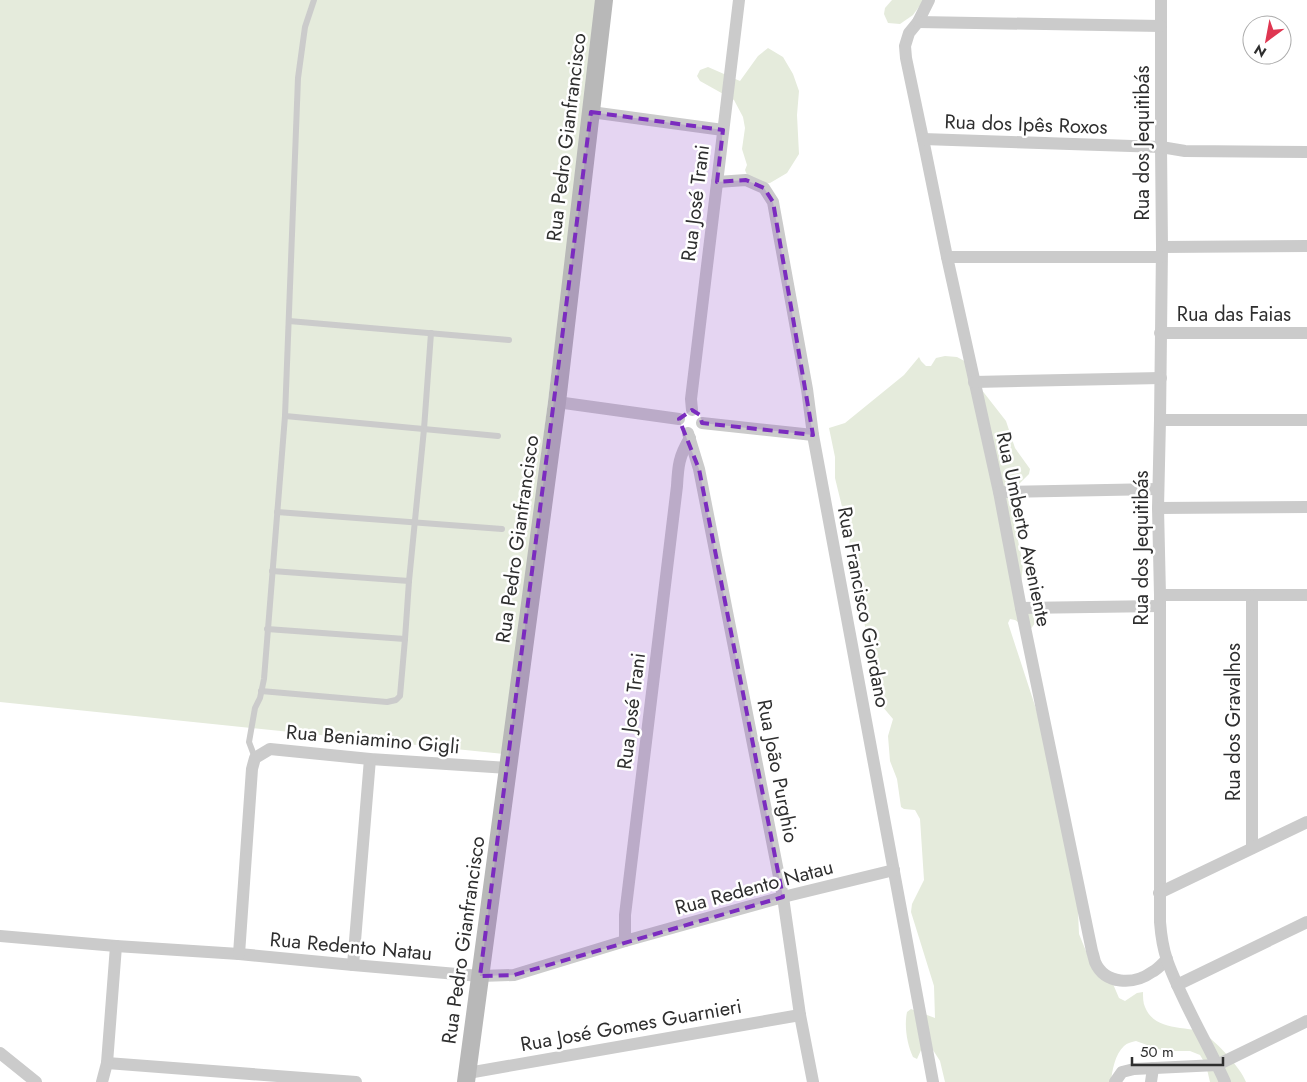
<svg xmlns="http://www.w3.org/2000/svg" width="1307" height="1082" font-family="Jost,sans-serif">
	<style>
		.green { fill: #e5ebdc }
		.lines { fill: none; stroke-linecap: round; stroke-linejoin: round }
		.lane { stroke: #cbcbcb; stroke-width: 6 }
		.street { stroke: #cbcbcb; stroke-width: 12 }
		.secondary { stroke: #b8b8b8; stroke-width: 18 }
		.marked { fill: #7b2cbf; fill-opacity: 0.2; stroke: #7b2cbf; stroke-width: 4; stroke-dasharray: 10 6; stroke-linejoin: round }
		.labels { text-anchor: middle; stroke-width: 5; stroke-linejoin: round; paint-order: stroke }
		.street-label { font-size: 20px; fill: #2e2e2e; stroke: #fff }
	</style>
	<rect width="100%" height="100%" fill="#fff"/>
	<g class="green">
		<path d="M0,0h598l-94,754 -504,-52z"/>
		<path d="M892,0h32l-11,15 -13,9 -12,-1 -4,-9 1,-6z"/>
		<path d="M768,48l15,9 10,17 6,17 -2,24 2,39 -12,19 -17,10 -19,2 -6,-15 2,-5 -5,-16 3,-21 -2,-11 -9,-17 -34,-19 -3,-5 3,-6 8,-3 32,14 18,-25z"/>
		<path d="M945,356l12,1 13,7 4,16 32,41 9,27 15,21 -1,5 -14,14 -4,21 12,54 -3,34 13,15 2,11 -5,7 -15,-10 -5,-1 -2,4 29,89 39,152 3,70 11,27 23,23 6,14 6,3 12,-8 6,-1c0,5 0,11 2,15 6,15 20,19 35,21 6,1 13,1 19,3 14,6 42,37 47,51h-36l-4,-17 -6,-10 -10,-4h-26l-28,-10c-4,1 -9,2 -12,5 -9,8 -12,25 -13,36h-166l-5,-21 -14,-22 -9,20 -4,-2c-6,-13 -9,-31 -6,-45l4,-3 24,9 -1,-32 -23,-74 1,-8 12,-24 -4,-61 -5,-9 -11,-1 -3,-2 -4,-28 -7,-18 -2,-25 5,-17 -11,-13 -5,-11 -23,-131 -5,-18 2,-16 -6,-11 -10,-41v-21l-6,-29 16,-5 59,-48 15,-18 2,4 5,5h5l5,-8z"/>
	</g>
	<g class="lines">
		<g class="lane">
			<path d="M289,321l220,19"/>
			<path d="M285,416l213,20"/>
			<path d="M277,512l225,17"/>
			<path d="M272,571l137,10"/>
			<path d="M267,629l138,10"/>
			<path d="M261,691l126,11 9,-2 4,-4 5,-57 4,-58 15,-152 7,-96"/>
			<path d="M255,758l-6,-16 6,-34 5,-10 4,-19 21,-263 13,-338 7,-51 9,-27"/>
		</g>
		<g class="street">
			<path d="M929,0l-11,22 -9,11 -4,13 1,12 17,81 24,118 52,235 22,116 71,343c1,3 2,7 3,11 10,23 39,23 57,10 6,-3 10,-8 15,-13"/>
			<path d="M1161,0v147l1,100 -2,173 -2,88 2,87v327c1,13 3,26 7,38 15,42 40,82 58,122"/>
			<path d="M918,22l243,4"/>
			<path d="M591,112l132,18"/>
			<path d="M923,139l238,8 24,4 122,1"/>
			<path d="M717,182l29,-2 18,8 9,14 34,187 6,46 120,647"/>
			<path d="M1162,247l145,-1"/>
			<path d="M947,257h214"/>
			<path d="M1160,333h147"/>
			<path d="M974,382l187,-4"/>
			<path d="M557,402l122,17"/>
			<path d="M692,410l-1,-11 48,-399"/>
			<path d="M1160,420h147"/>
			<path d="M702,423l111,12"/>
			<path d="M688,433l11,36 84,428 17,118 13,67"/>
			<path d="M999,492l159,-3"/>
			<path d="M1158,508l149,-1"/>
			<path d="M1160,595h147"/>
			<path d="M1021,608l139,-2"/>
			<path d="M1252,848v-252"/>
			<path d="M1159,893l148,-71"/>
			<path d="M0,936l116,10 123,8 114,11 127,11 34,-1 111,-34 158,-44 111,-27"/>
			<path d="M625,941v-26l52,-429c1,-20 2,-30 13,-48"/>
			<path d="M239,954l13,-185 3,-11 15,-9 100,10 138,9"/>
			<path d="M353,965l17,-206"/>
			<path d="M1177,985l130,-63"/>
			<path d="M0,1053l36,29"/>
			<path d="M107,1063l249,19"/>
			<path d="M468,1073l332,-58"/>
			<path d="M102,1082l5,-19 9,-117"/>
			<path d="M1115,1082l7,-10 12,-3 83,-4 90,-44"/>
			<path d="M1151,1082l2,-14"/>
		</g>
		<path class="secondary" d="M466,1082l91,-680 47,-402"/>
	</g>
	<path class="marked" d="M591,112l132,18 -6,52 29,-2 18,8 9,14 40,233 -111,-12 -2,-8 -8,-5 -13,9 20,50 84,428 -269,78 -34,1z"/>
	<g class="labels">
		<g class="street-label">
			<text transform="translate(1026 124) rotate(2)" y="7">Rua dos Ipês Roxos</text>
			<text transform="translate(566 137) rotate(-83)" y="7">Rua Pedro Gianfrancisco</text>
			<text transform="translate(1142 143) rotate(-90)" y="7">Rua dos Jequitibás</text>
			<text transform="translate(695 203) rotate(-83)" y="7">Rua José Trani</text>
			<text x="1234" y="321">Rua das Faias</text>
			<text transform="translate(1024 529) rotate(78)" y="7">Rua Umberto Aveniente</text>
			<text transform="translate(517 539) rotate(-82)" y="7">Rua Pedro Gianfrancisco</text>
			<text transform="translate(1141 548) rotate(-90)" y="7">Rua dos Jequitibás</text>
			<text transform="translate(864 607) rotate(79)" y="7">Rua Francisco Giordano</text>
			<text transform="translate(631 711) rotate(-83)" y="7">Rua José Trani</text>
			<text transform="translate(1233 722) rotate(-90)" y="7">Rua dos Gravalhos</text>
			<text transform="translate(373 739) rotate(5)" y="7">Rua Beniamino Gigli</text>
			<text transform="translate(778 771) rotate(79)" y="7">Rua João Purghio</text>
			<text transform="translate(754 887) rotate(-15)" y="7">Rua Redento Natau</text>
			<text transform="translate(463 940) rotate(-82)" y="7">Rua Pedro Gianfrancisco</text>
			<text transform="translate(351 946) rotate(5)" y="7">Rua Redento Natau</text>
			<text transform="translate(631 1025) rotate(-10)" y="7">Rua José Gomes Guarnieri</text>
		</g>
	</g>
	<g transform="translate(1267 40) rotate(212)"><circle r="24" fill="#ffffff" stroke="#ababab"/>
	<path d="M0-4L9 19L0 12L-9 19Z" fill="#df3651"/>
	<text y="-8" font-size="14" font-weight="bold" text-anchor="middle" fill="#2e2e2e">N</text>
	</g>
	<path d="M1132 1057v8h91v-8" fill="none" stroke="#2e2e2e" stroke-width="2.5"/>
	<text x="1140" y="1057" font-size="15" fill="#2e2e2e" stroke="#ffffff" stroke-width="4" paint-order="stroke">50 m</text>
</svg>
